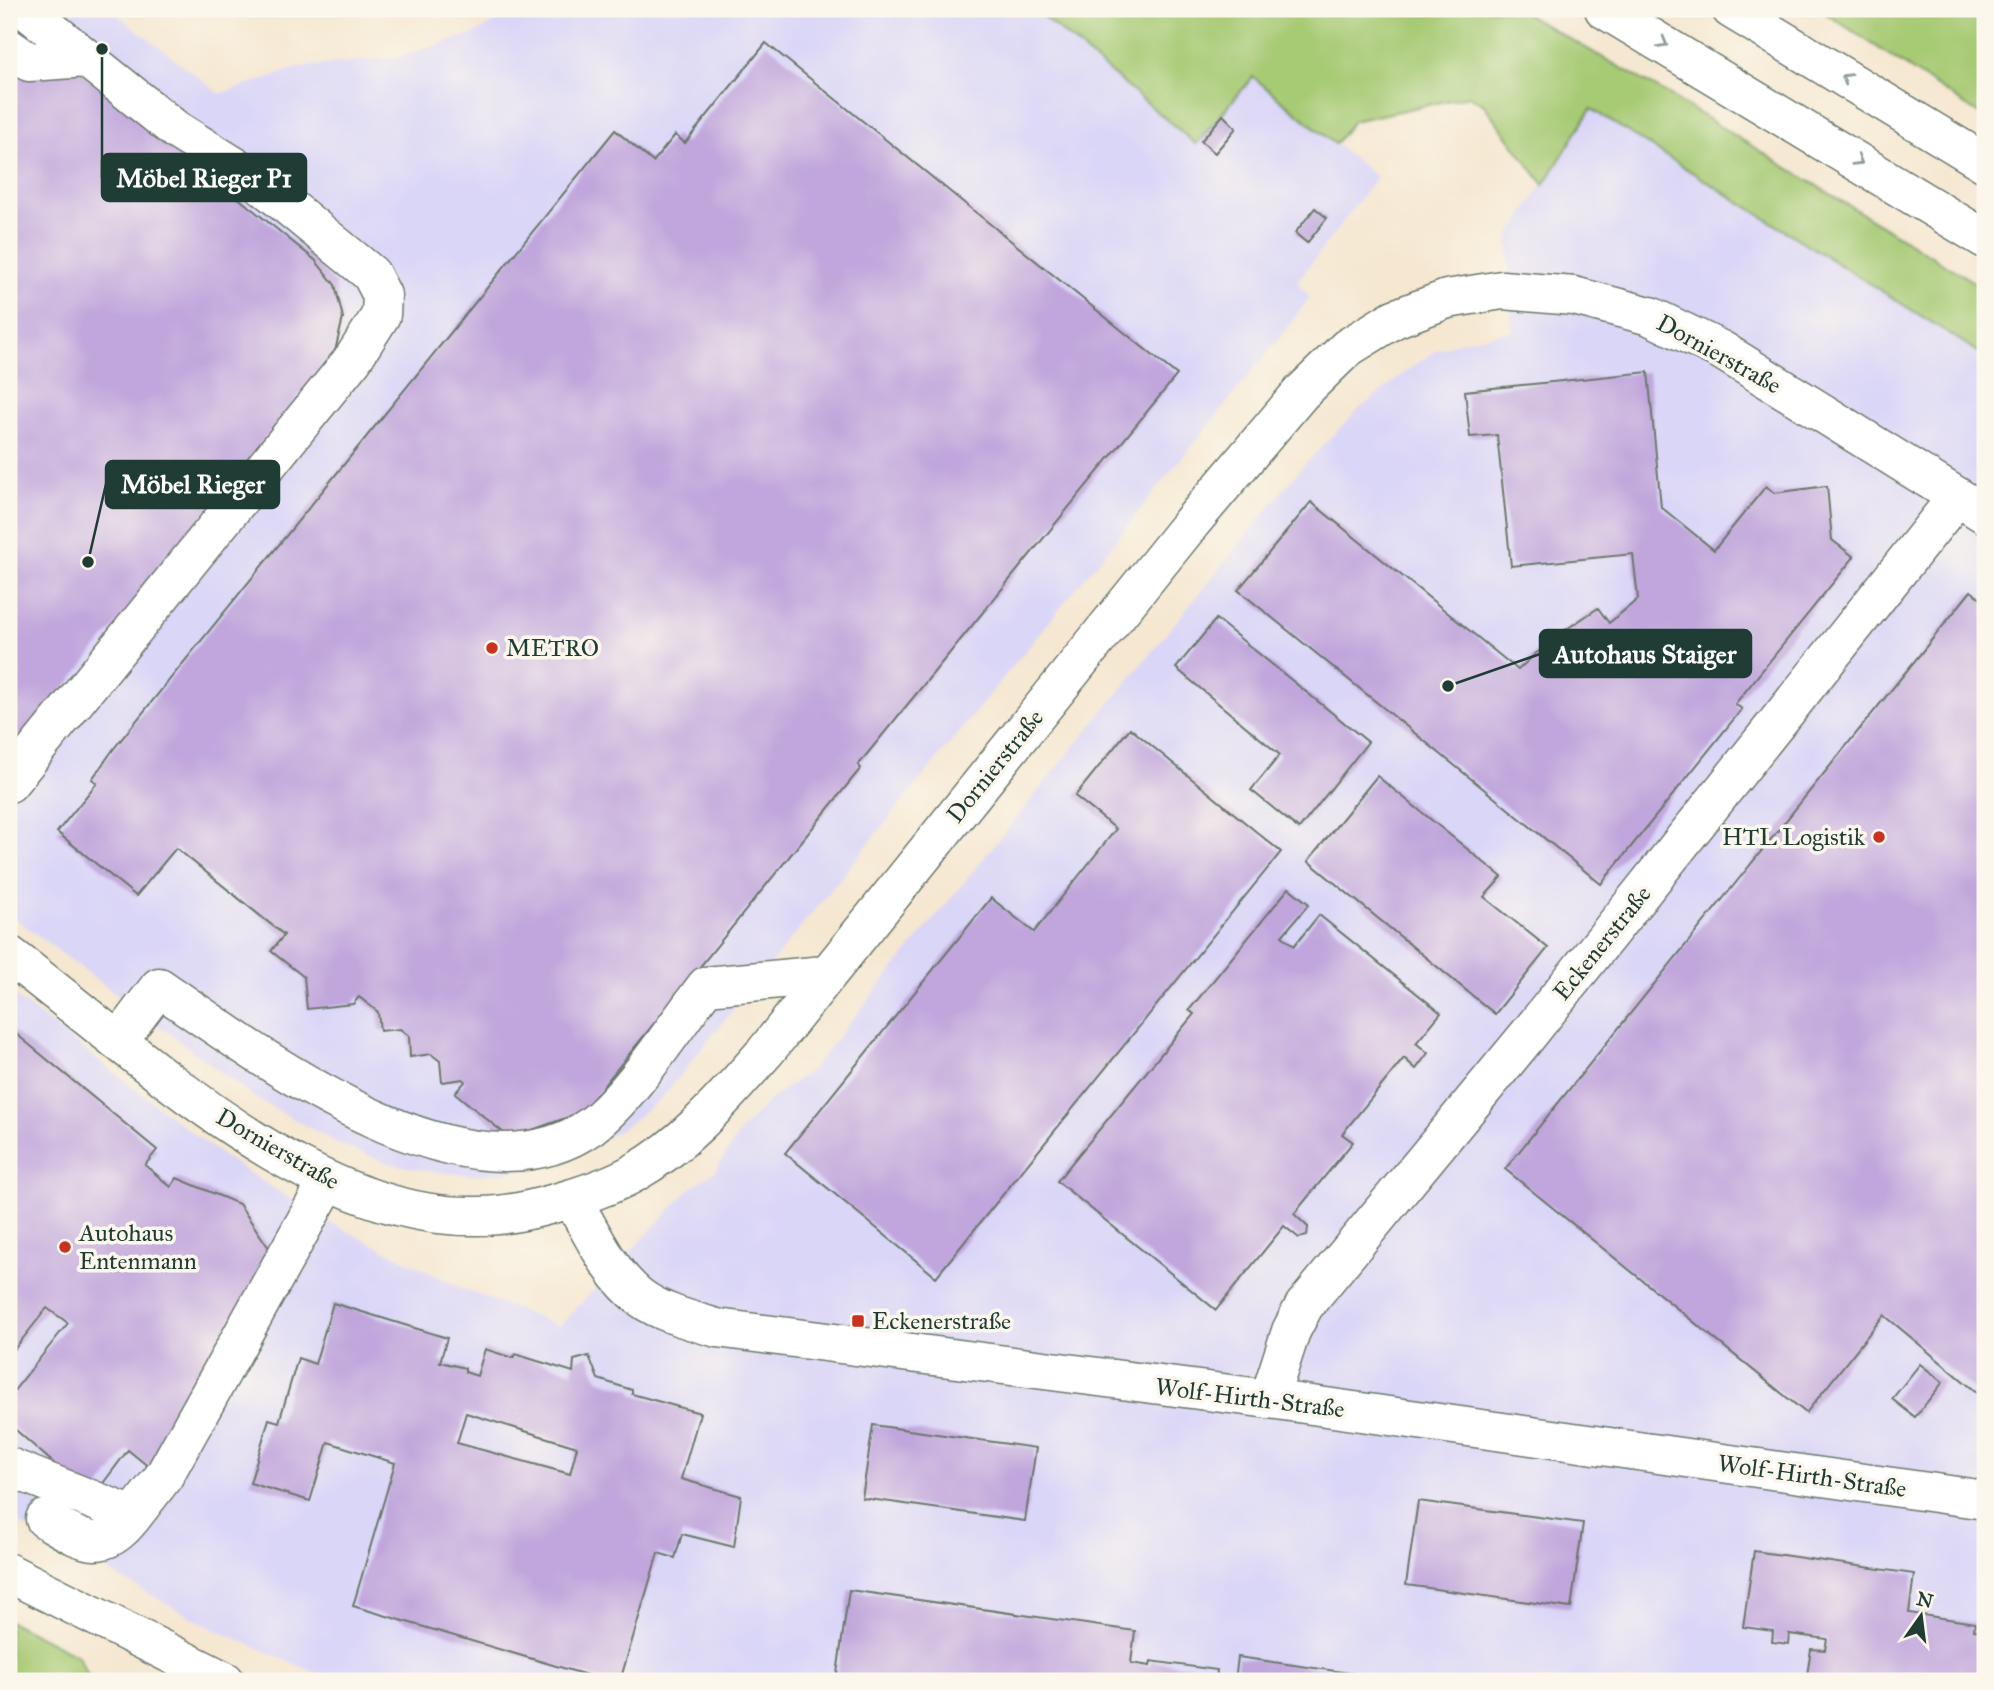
<svg xmlns="http://www.w3.org/2000/svg" width="1994" height="1690" font-family="'IM FELL Great Primer',serif">
	<style>
		.built { fill: #dad6f7 }
		.green { fill: #a7ca74; stroke: #638454; stroke-width: 2 }
		.building { fill: #c0a6dc; fill-rule: evenodd }
		.lines { fill: none; stroke-linecap: round; stroke-linejoin: round }
		.minor-casing { stroke: #6a786b; stroke-width: 41 }
		.major-casing { stroke: #6a786b; stroke-width: 41 }
		.highway-casing { stroke: #6a786b; stroke-width: 41 }
		.minor { stroke: #fff; stroke-width: 38 }
		.major { stroke: #fff; stroke-width: 38 }
		.highway { stroke: #fff; stroke-width: 38 }
		.oneway { stroke: #8f9e9a }
		.poi-dot { fill: #c8321e; stroke: #fbf7ec; stroke-width: 2.5 }
		.labels { text-anchor: middle; stroke-width: 7; stroke-linejoin: round; paint-order: stroke }
		.street-label { font-size: 24px; fill: #1f3d34; stroke: #fbf7ec }
		.poi-label { font-size: 24px; fill: #1f3d34; stroke: #fbf7ec; text-anchor: start }
		.leader { fill: none; stroke: #1f3d34; stroke-width: 2.5 }
		.callout-dot { fill: #1f3d34; stroke: #fbf7ec; stroke-width: 2.5 }
		.callout { fill: #1f3d34; stroke: #1f3d34; stroke-width: 2.5 }
		.callout-label { font-size: 26px; text-anchor: middle; font-weight: bold; fill: #fff }
	</style>
	<rect width="100%" height="100%" fill="#fbf7ec"/>
	<filter id="ink" filterUnits="userSpaceOnUse"><feTurbulence type="fractalNoise" baseFrequency=".0143" numOctaves="2"/><feDisplacementMap in="SourceGraphic" scale="14" xChannelSelector="R" yChannelSelector="G"/><feConvolveMatrix kernelMatrix="1 2 1 2 8 2 1 2 1" color-interpolation-filters="sRGB"/></filter>
	<filter id="wash" filterUnits="userSpaceOnUse"><feTurbulence type="fractalNoise" baseFrequency=".00686" numOctaves="4" result="noise"/><feDisplacementMap in="SourceGraphic" scale="28" xChannelSelector="R" yChannelSelector="G"/><feGaussianBlur stdDeviation="1.57" result="paint"/><feColorMatrix in="noise" values="0 0 0 0 0 0 0 0 0 0 0 0 0 0 0 0 0 1.4 0 .05"/><feComposite in="paint" operator="in"/></filter>
	<g filter="url(#wash)">
		<rect width="100%" height="100%" fill="#f5e7d0"/>
		<g class="built">
			<path d="M9,9h101l110,85 80,-27 99,-10 77,-24 39,-24h519l162,135 57,-67 124,100 -80,105 13,15 -40,53 -610,750 -36,27 -31,19 -35,14 -43,11 -39,4 -44,-3 -44,-9 -47,-18 -84,-46 -248,-185z"/>
			<path d="M1590,109l395,247v1325h-1650l-117,-50 -209,-113v-526l211,162 56,36 53,32 132,66 98,38 133,-139 23,-16 27,-42 29,-30 41,-30 490,-602 55,-56 56,-45 22,-15 26,-10 51,-10 -4,-92z"/>
		</g>
		<g class="green">
			<path d="M1034,9h483l152,86 316,194v67l-394,-247 -47,76 -60,-80 -15,-9 -116,25 -18,23 -82,-67 -57,67z"/>
			<path d="M1819,9h166v109z"/>
			<path d="M9,1621l69,35 10,19 -5,6h-74z"/>
		</g>
		<g id="blocks">
			<g class="building">
				<path d="M9,13l306,247 20,25 8,33 -8,33 -326,407z"/>
				<path d="M766,43l411,332 -319,390 3,3 -286,353 -4,-5 -61,22 -55,-45 10,-11 -2,-3 -21,3 -2,-21 -9,-7 -21,3 -1,-21 -9,-7 -20,2 -2,-19 -19,-15 -6,7 -46,5 -3,-32 -33,-26 13,-16 -108,-87 -40,48 -79,-64 40,-49 -5,-4 23,-32 500,-617 38,32 22,-27 10,8z"/>
				<path d="M1223,115l13,13 -21,25 -14,-12z"/>
				<path d="M1315,208l12,10 -20,25 -12,-10z"/>
				<path d="M1648,372l13,135 53,43 52,-64 8,7 53,-7 5,54 22,17 -119,147 7,5 -141,175 -363,-294 73,-88 207,168 17,-16 19,-13 -2,-2 46,-31 11,15 29,-24 -5,-45 -122,12 -14,-131 -27,2 -5,-46z"/>
				<path d="M1971,591l14,11v797l-101,-84 -78,98 -301,-244z"/>
				<path d="M1216,619l152,123 -69,87 -48,-39 29,-35 -104,-87z"/>
				<path d="M1130,728l151,124 -345,425 -151,-124 206,-255 43,34 82,-103 -41,-33z"/>
				<path d="M1377,776l125,101 -18,20 64,51 -53,66 -187,-153z"/>
				<path d="M1289,888l20,16 -27,32 12,10 25,-31 122,98 -25,30 12,10 -12,16 -12,-11 -62,76 11,8 -59,72 14,13 -1,9 -8,2 -15,-12 -68,84 -159,-129 137,-167 -5,-4z"/>
				<path d="M9,1028l148,122 -12,15 26,22 6,-9 62,26 38,56 -122,212 -27,-22 -33,44 -29,-20 -57,-50v-27l59,-74 -21,-15 -38,48z"/>
				<path d="M333,1303l114,35 -7,24 25,6v4l12,4 8,-27 28,9 2,-4 58,18 1,-12 15,-4 9,23 34,11v4l68,19 -19,66 60,17 -7,51 -52,-13 -7,24 -17,-5 -38,128h-13l-254,-75 42,-143 -67,-21 -18,59 -60,-18 19,-64 10,3 19,-64 17,6zM466,1413l111,34 -7,27 -113,-31z"/>
				<path d="M1920,1364l23,18 -28,35 -23,-18z"/>
				<path d="M873,1425l163,23 -11,73 -163,-23z"/>
				<path d="M1418,1501l165,22 -12,85 -165,-23z"/>
				<path d="M1754,1551l160,23 -5,39 66,10 -1,7 11,1v50h-164v-3l-14,-3 4,-26 14,1 2,-11 -38,-5 -1,10 -16,-2 1,-11 -30,-4z"/>
				<path d="M849,1590l286,41 -4,32 19,3 1,-5 66,9 -1,11h-380z"/>
				<path d="M1238,1657l161,23v1h-164z"/>
			</g>
		</g>
	</g>
	<g filter="url(#ink)">
		<use href="#blocks" fill-opacity="0" stroke="#6a786b" stroke-width="2"/>
		<g class="lines">
			<defs>
				<g id="minor">
					<path d="M9,48l20,14 57,-4"/>
					<path d="M9,783l344,-424 28,-44 1,-20 -11,-21 -116,-95 -79,-49 -151,-121"/>
					<path d="M9,955c128,96 299,265 468,261 31,0 59,-7 89,-16 23,-7 47,-15 68,-27 53,-30 92,-77 132,-122l425,-528 109,-129 47,-46 47,-29 53,-20 55,-9 72,6 76,20 71,34 264,164"/>
					<path d="M119,1040l40,-53c101,69 309,227 432,139 38,-28 85,-101 115,-140l118,-11"/>
					<path d="M572,1199c19,32 38,76 69,99 20,15 52,23 76,30l552,71 716,101"/>
					<path d="M1269,1399l22,-68 13,-25 224,-271 429,-538"/>
					<path d="M9,1467l124,49 31,-40 164,-295"/>
					<path d="M45,1519c37,21 57,38 88,-3"/>
				</g>
				<path id="major" d="M9,1573l216,108"/>
				<g id="highway">
					<path d="M1604,9l381,230"/>
					<path d="M1731,9l254,154"/>
				</g>
			</defs>
			<use href="#minor" class="minor-casing"/>
			<use href="#major" class="major-casing"/>
			<use href="#highway" class="highway-casing"/>
			<use href="#minor" class="minor"/>
			<use href="#major" class="major"/>
			<use href="#highway" class="highway"/>
		</g>
		<defs><path id="oneway-chevron" d="M-2-3.5L2.5 0L-2 3.5" fill="none" stroke-width="1.6" stroke-linecap="round" stroke-linejoin="round" transform="scale(1.75)"/></defs>
		<g class="oneway">
			<use href="#oneway-chevron" transform="translate(1663 43) rotate(30)"/>
			<use href="#oneway-chevron" transform="translate(1846 78) rotate(-149)"/>
			<use href="#oneway-chevron" transform="translate(1858 161) rotate(31)"/>
		</g>
	</g>
	<g class="poi-dot">
		<circle cx="492" cy="648" r="7"/>
		<circle cx="1879" cy="837" r="7"/>
		<circle cx="65" cy="1247" r="7"/>
		<rect x="851" y="1314" width="14" height="14" rx="3.5"/>
	</g>
	<g class="labels">
		<g class="street-label">
			<text transform="translate(1719 354) rotate(29)" y="8">Dornierstraße</text>
			<text transform="translate(995 766) rotate(-51)" y="8">Dornierstraße</text>
			<text transform="translate(1602 943) rotate(-51)" y="8">Eckenerstraße</text>
			<text transform="translate(278 1149) rotate(30)" y="8">Dornierstraße</text>
			<text transform="translate(1250 1398) rotate(7)" y="8">Wolf-Hirth-Straße</text>
			<text transform="translate(1812 1476) rotate(8)" y="8">Wolf-Hirth-Straße</text>
		</g>
		<g class="poi-label">
			<text x="506" y="656">METRO</text>
			<text x="1865" y="845" text-anchor="end">HTL Logistik</text>
			<text x="79" y="1241">Autohaus<tspan x="79" dy="28">Entenmann</tspan></text>
			<text x="872" y="1329">Eckenerstraße</text>
		</g>
	</g>
	<path class="leader" d="M102 49L102 178M88 562L106 484M1448 686L1540 654"/>
	<g class="callout-dot">
		<circle cx="102" cy="49" r="7"/>
		<circle cx="88" cy="562" r="7"/>
		<circle cx="1448" cy="686" r="7"/>
	</g>
	<g class="callout">
		<rect x="102" y="154" width="204" height="47" rx="7"/>
		<rect x="106" y="461" width="173" height="47" rx="7"/>
		<rect x="1540" y="630" width="211" height="47" rx="7"/>
	</g>
	<g class="callout-label">
		<text x="204" y="187">Möbel Rieger P1</text>
		<text x="193" y="493">Möbel Rieger</text>
		<text x="1645" y="663">Autohaus Staiger</text>
	</g>
	<rect width="1994" height="1690" fill="none" stroke="#fbf7ec" stroke-width="35"/>
	<g transform="translate(1921 1616) rotate(14)" stroke="#fbf7ec" stroke-width="5" paint-order="stroke">
	<path d="M0-5L12 26L0 18L-12 26Z" fill="#1f3d34"/>
	<text y="-10" font-size="19" font-weight="bold" text-anchor="middle" fill="#1f3d34">N</text>
	</g>
</svg>
